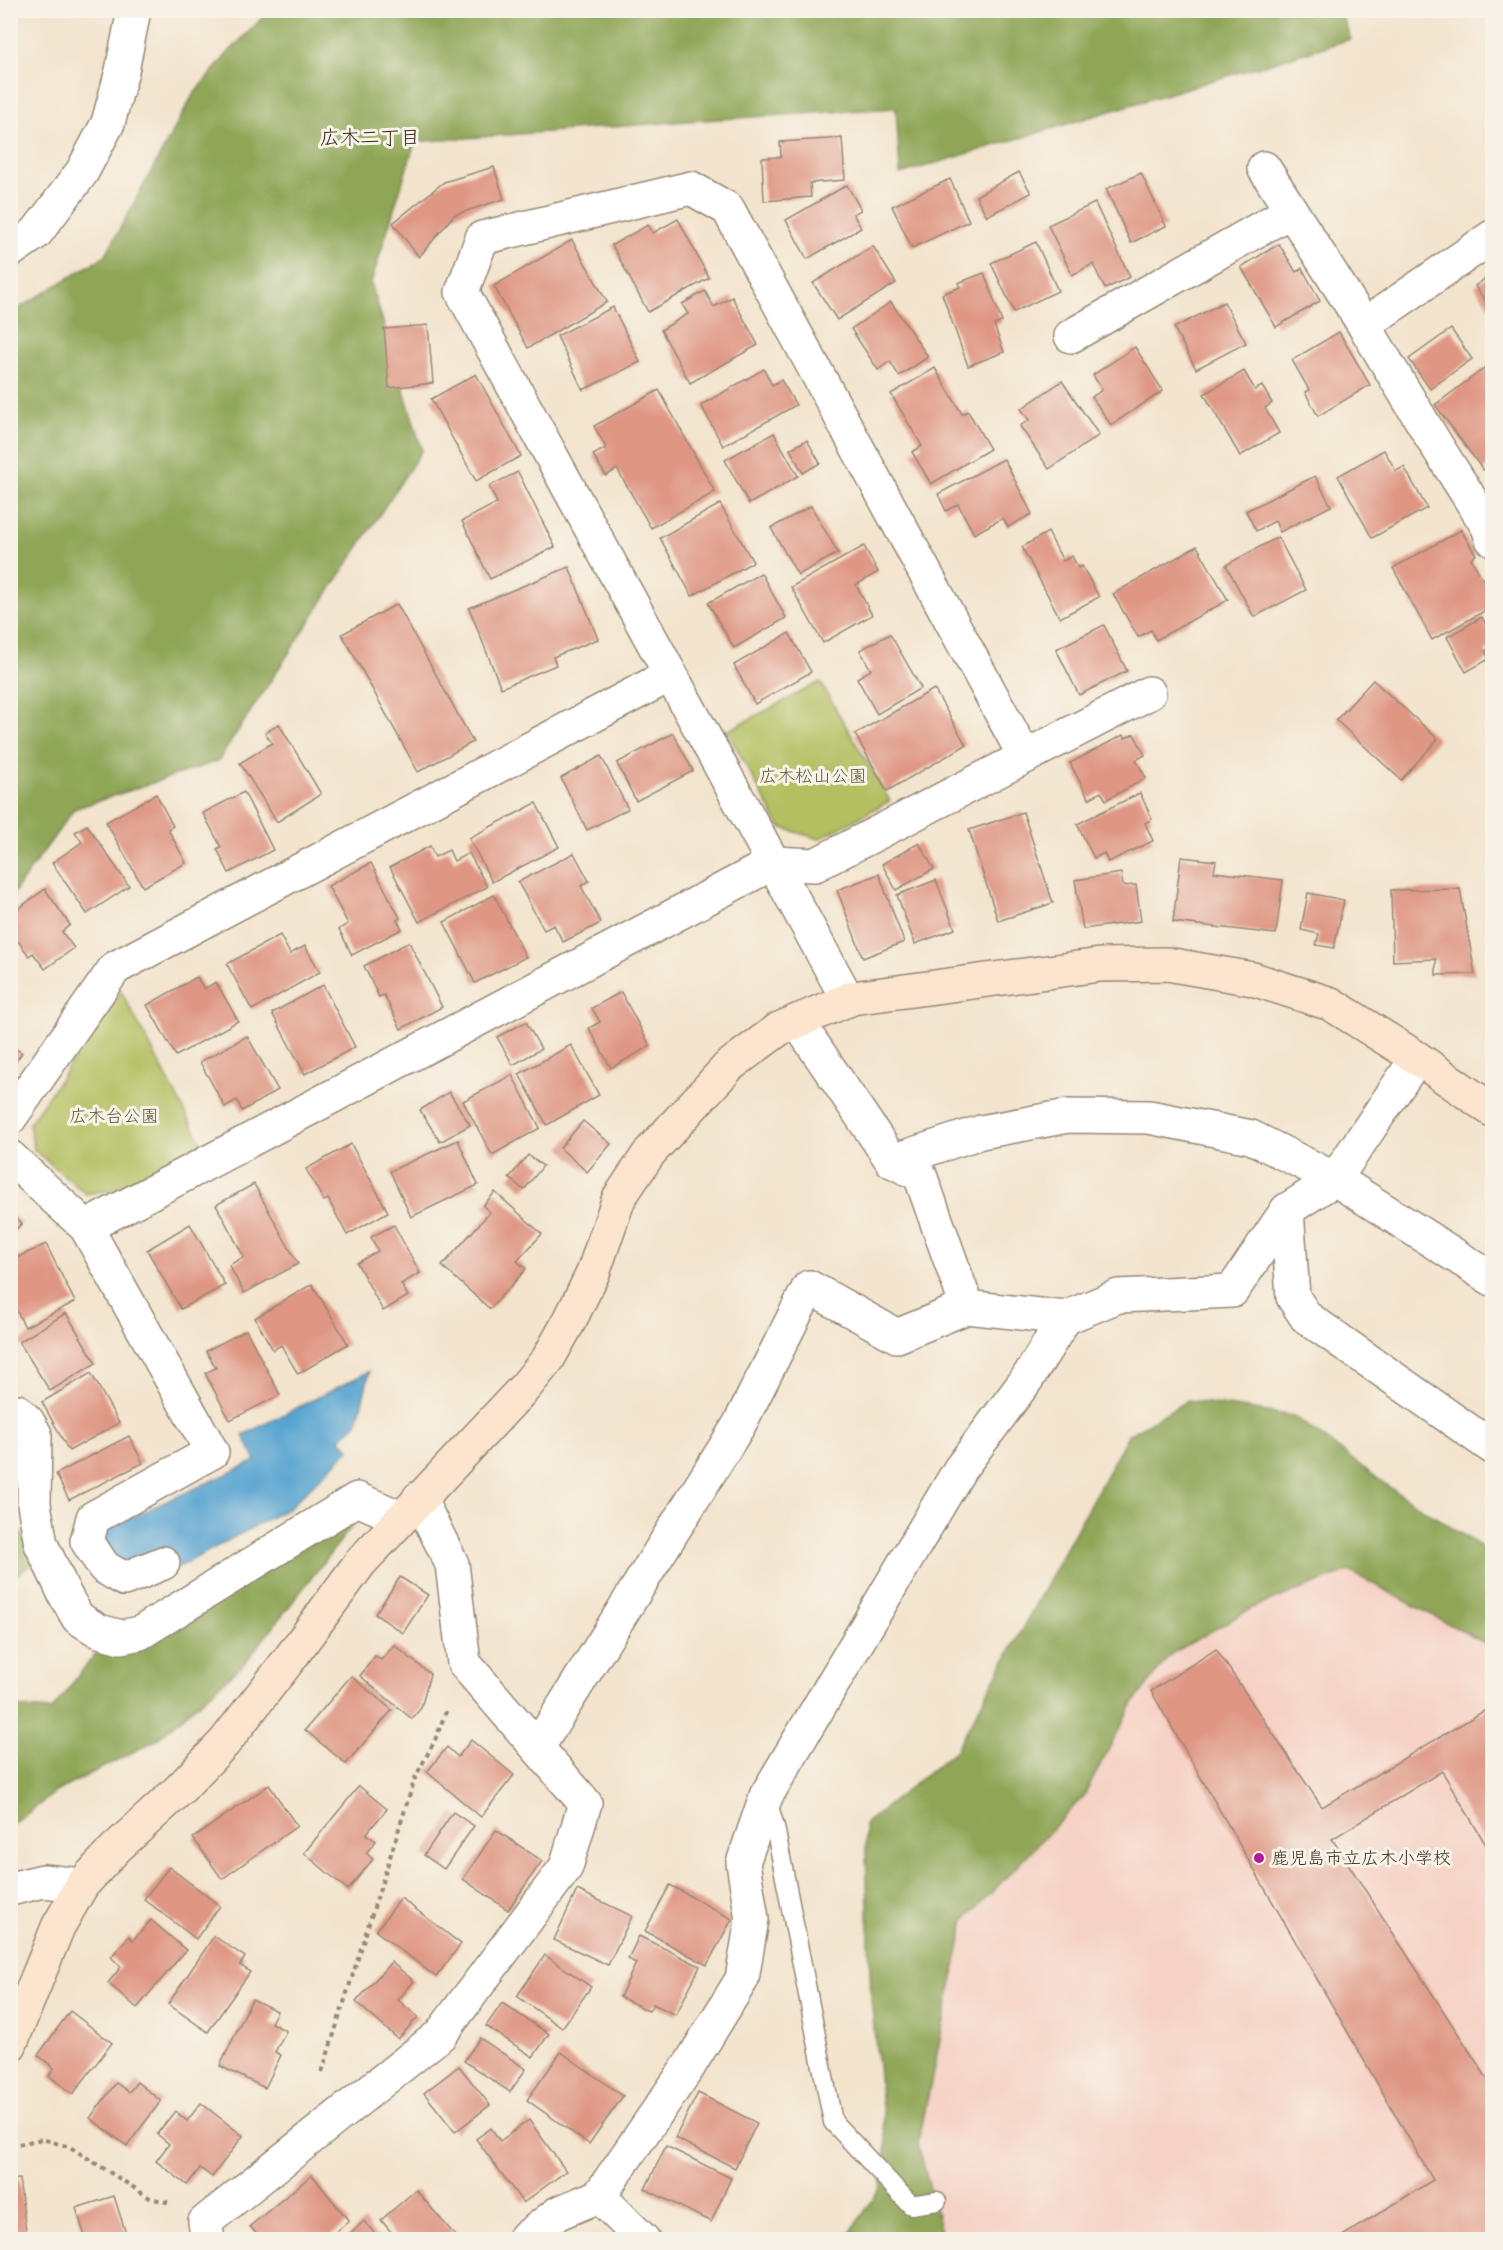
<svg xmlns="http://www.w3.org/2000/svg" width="1503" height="2250" font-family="Delius,'Klee One',sans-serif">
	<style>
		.built { fill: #f6d1c5 }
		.green { fill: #b3bf61; stroke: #777440; stroke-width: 1.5 }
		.forest { fill: #8ea657; stroke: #64683a; stroke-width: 1.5 }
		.water { fill: #59a4d1; stroke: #4a6778; stroke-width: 1.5 }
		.building { fill: #df9683 }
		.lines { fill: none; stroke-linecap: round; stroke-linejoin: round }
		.lane-casing { stroke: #978776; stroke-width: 21 }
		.street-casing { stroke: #978776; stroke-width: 36 }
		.secondary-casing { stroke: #978776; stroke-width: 36 }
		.path { stroke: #978776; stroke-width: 4; stroke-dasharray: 4.5 4.5; stroke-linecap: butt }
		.lane { stroke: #fff; stroke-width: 18 }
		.street { stroke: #fff; stroke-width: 33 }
		.secondary { stroke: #fbe5cf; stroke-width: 33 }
		.poi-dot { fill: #b5179e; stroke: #f7f3e8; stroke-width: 2 }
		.labels { text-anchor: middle; stroke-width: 6; stroke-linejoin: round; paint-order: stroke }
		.park-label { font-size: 18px; fill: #5f5732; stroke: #f7f3e8 }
		.poi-label { font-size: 18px; fill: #3b2a1e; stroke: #f7f3e8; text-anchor: start }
		.neighbourhood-label { font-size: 20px; fill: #3b2a1e; stroke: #f7f3e8 }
	</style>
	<rect width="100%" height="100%" fill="#f7f3e8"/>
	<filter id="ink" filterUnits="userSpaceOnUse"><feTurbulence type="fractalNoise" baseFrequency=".0167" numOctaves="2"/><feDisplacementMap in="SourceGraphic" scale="12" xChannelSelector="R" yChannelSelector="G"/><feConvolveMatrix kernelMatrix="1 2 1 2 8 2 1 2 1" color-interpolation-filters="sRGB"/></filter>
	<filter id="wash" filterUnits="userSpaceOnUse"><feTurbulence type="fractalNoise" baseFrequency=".008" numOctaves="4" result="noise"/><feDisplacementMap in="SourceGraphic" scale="24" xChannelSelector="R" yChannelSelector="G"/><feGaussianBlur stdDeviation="1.35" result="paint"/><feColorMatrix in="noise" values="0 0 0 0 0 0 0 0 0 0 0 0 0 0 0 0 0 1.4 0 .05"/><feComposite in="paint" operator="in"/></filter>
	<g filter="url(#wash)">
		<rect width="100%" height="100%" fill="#f3e4cd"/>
		<path class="built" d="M1349,1571l143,76v592h-549l-25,-95 47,-224 119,-124 49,-93 38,-49 81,-46z"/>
		<g class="green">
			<path d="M820,682l70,119 -71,38 -39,-12 -53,-96z"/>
			<path d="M121,991l81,153 -89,46 -27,4 -52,-44 -5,-26z"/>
		</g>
		<g class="forest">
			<path d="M269,11h1071l11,28 -451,135 -4,-66 -209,13 -272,21 -44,141 51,167 -204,311 -144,48 -63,88v-584l94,-57 88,-161 35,-42z"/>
			<path d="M1188,1400l106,16 95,71 103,67v93l-143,-76 -97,37 -81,46 -38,49 -49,93 -119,124 -47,224 25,95 -101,1 6,-4 32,-47 6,-44 -15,-146 -6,-175 91,-74 172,-315z"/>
			<path d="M10,1515l27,45 -26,19h-1z"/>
			<path d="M359,1517l-115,147 -88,76 -99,51 -46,35v-119l41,3 43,-56 37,-5 148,-88z"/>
		</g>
		<path class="water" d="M370,1371l-13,52 -17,16 10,10 -60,58 -111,60 -10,-20 -36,17 -19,-4 -14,-29 156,-70 -13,-26z"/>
		<g id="blocks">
			<g class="building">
				<path d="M842,138l3,42 -35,3 1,14 -47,4 -2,-43 19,-1 -1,-15z"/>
				<path d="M494,167l10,32 -50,16 -35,42 -26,-34 51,-41z"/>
				<path d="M1019,172l12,21 -44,23 -11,-20z"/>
				<path d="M1141,173l25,53 -35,17 -25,-54z"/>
				<path d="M950,179l19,42 -57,27 -20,-42z"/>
				<path d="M847,185l14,25 -8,4 8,14 -54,31 -21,-39z"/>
				<path d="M1095,203l35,74 -25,12 -12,-25 -21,11 -24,-50z"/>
				<path d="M678,219l31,59 -61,34 -36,-67 36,-20 5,8z"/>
				<path d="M572,240l35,62 -79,46 -34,-62z"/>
				<path d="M1036,242l22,49 -44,21 -23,-49z"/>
				<path d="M1279,244l17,28 6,-4 18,33 -44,26 -35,-60z"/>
				<path d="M873,246l23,37 -59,37 -24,-37z"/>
				<path d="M984,273l18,49 -8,3 10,27 -36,14 -26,-72 18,-7 -2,-4z"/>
				<path d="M1492,274v37l-17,-25z"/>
				<path d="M705,291l9,16 18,-10 26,48 -68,38 -29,-53 27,-16 -6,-10z"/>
				<path d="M891,302l37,55 -29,19 -9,-15 -12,9 -27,-41z"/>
				<path d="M1224,302l22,41 -50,26 -22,-41z"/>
				<path d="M613,307l27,55 -57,28 -26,-54z"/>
				<path d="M428,325l5,58 -44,5 -5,-59z"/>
				<path d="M1451,329l21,30 -42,30 -21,-30z"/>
				<path d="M1339,332l31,53 -52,31 -13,-24 4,-2 -17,-30z"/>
				<path d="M1135,347l28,44 -52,34 -19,-28 10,-7 -9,-15z"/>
				<path d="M1490,364l2,3v96l-9,7 -48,-65z"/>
				<path d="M935,368l27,46 6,-3 22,38 -59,35 -19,-32 10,-6 -31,-52z"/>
				<path d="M764,369l8,16 9,-5 15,25 -73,41 -22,-41z"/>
				<path d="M1244,371l11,19 7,-4 10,17 -7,5 14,25 -39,23 -36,-62z"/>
				<path d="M476,374l45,82 -45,25 -45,-82z"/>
				<path d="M1062,381l37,54 -50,34 -29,-43 9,-6 -8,-11z"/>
				<path d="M659,390l56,102 -64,36 -34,-59 -11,7 -13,-21 13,-7 -12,-22z"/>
				<path d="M774,433l24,43 -49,28 -24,-44z"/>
				<path d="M807,440l13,23 -17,10 -13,-24z"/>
				<path d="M1384,450l12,21 8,-4 23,41 -55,30 -34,-62z"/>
				<path d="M1004,459l28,55 -24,13 -5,-9 -29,16 -16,-30 -12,7 -8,-17z"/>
				<path d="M518,472l37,75 -65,32 -28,-58 35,-18 -8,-17z"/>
				<path d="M1315,476l16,30 -51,26 -5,-11 -19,10 -10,-20z"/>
				<path d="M720,504l33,58 -61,34 -32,-58z"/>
				<path d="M811,506l27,47 -40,22 -27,-47z"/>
				<path d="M1461,530l15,25 -5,3 21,39v10l-60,33 -39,-72z"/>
				<path d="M1048,532l15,29 9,-5 6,12 4,-2 17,31 -39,21 -38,-71z"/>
				<path d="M1278,537l28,53 -52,27 -28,-52z"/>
				<path d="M864,546l14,26 -22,13 16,30 -49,28 -32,-56z"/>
				<path d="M1197,546l31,54 -72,40 -5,-10 -13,7 -25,-43z"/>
				<path d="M569,567l29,72 -45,18 3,8 -55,23 -32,-80z"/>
				<path d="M761,573l25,45 -52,30 -26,-45z"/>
				<path d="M397,604l76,138 -55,30 -76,-138z"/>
				<path d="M1482,617l10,19v11l-7,4 4,8 -23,13 -19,-35z"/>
				<path d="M1104,625l23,46 -48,24 -23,-46z"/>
				<path d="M789,633l22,39 -56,32 -21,-39z"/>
				<path d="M890,634l31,54 -44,26 -20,-36 14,-8 -11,-20z"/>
				<path d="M1373,680l65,59 -37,41 -65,-60z"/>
				<path d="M934,689l32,56 -79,46 -32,-57z"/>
				<path d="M279,724l42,70 -44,28 -37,-59 32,-20 -7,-10z"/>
				<path d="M673,733l20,38 -57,30 -19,-38z"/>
				<path d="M1134,734l11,21 -9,5 10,18 -40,22 -5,-8 -12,7 -19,-36 53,-28 2,3z"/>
				<path d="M601,756l27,53 -41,21 -26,-52z"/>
				<path d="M244,792l29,58 -44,23 -12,-24 4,-2 -18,-34z"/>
				<path d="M1140,793l12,26 -7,4 8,18 -45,21 -4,-9 -10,5 -17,-34z"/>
				<path d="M156,794l17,32 -5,3 18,34 -43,24 -37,-65z"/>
				<path d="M536,803l23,44 -67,35 -23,-44z"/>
				<path d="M1023,812l30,91 -55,18 -29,-91z"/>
				<path d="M87,825l42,61 -42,28 -35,-51 30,-21 -7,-10z"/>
				<path d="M919,843l15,26 -38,21 -14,-26z"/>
				<path d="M430,846l5,11 14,-7 5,11 15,-8 18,34 -68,35 -29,-55z"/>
				<path d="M574,853l15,28 -8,5 20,37 -38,19 -9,-17 -10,5 -26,-48z"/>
				<path d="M1181,857l35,4 -2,11 69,8 -7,54 -103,-12z"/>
				<path d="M371,863l29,55 -3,2 5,9 -50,26 -13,-26 9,-5 -20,-38z"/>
				<path d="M1121,873l2,13 13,-1 5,36 -58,8 -8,-49z"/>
				<path d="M879,874l25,68 -41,16 -26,-68z"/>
				<path d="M936,880l19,49 -40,15 -18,-49z"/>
				<path d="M45,889l25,36 -8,7 12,16 -29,21 -12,-16 -4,3 -19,-26v-15z"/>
				<path d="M1460,889l15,85 -39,1v-16l-43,2 -2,-71z"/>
				<path d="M1308,893l36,7 -10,48 -18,-3 3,-11 -18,-4z"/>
				<path d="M494,895l32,62 -51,26 -31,-61z"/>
				<path d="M280,935l10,19 15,-8 15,26 -68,38 -25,-46z"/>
				<path d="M409,942l33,65 -41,22 -17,-34 -5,2 -15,-31z"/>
				<path d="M197,977l7,12 12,-7 22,39 -62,35 -29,-51z"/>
				<path d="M323,985l32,62 -50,27 -33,-61z"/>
				<path d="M621,992l29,54 -39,22 -22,-40 11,-6 -8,-14z"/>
				<path d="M526,1022l15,27 -28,16 -16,-28z"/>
				<path d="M247,1036l31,54 -36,21 -5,-11 -12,7 -25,-45z"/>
				<path d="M10,1045l12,8 -12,16z"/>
				<path d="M571,1045l28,50 -52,30 -28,-51z"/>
				<path d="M512,1075l28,53 -48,27 -29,-54z"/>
				<path d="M449,1092l21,33 -30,17 -20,-32z"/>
				<path d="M583,1121l28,23 -24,28 -27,-24z"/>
				<path d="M458,1140l20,45 -67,32 -21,-46z"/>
				<path d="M351,1144l37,68 -41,23 -19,-36 -4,2 -18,-32z"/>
				<path d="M528,1155l15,11 -19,24 -15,-12z"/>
				<path d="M254,1184l44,80 -54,29 -15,-28 15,-8 -28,-52z"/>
				<path d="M495,1192l47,42 -25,27 9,8 -36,40 -48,-43 48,-54 -7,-6z"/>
				<path d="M10,1214l12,9 -12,13z"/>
				<path d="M190,1224l35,61 -44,24 -34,-59z"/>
				<path d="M394,1225l26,48 -19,11 7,12 -25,15 -26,-48 21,-12 -7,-14z"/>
				<path d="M46,1244l29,58 -50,25 -15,-29v-37z"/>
				<path d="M312,1284l36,60 -50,30 -17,-29 -8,5 -18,-32z"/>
				<path d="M66,1313l30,50 -46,28 -31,-49z"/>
				<path d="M246,1330l34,65 -50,25 -25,-47 11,-5 -10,-17z"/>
				<path d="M91,1373l28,50 -50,28 -27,-49z"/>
				<path d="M129,1436l14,27 -74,37 -13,-26z"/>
				<path d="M400,1577l28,18 -25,38 -28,-19z"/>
				<path d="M394,1645l36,29 -9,34 -9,11 -52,-43 15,-20 6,4z"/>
				<path d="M1216,1649l106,158 170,-101v149l-50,-84 -110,68 160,247v154h-156l97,-60 -282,-489z"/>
				<path d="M351,1676l41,34 -46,54 -41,-34z"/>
				<path d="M471,1740l43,35 -33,42 -54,-45 20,-25 11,10z"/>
				<path d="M269,1785l28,41 -75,53 -29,-41z"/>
				<path d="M359,1786l28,23 -21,25 10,7 -10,12 7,6 -25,31 -44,-37z"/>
				<path d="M453,1812l21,14 -30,43 -20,-14z"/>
				<path d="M496,1830l46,31 -34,49 -45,-31z"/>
				<path d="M169,1867l51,39 -24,33 -52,-40z"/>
				<path d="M670,1885l62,34 -25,46 -62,-34z"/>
				<path d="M577,1890l55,26 -24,49 -54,-25z"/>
				<path d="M401,1898l60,46 -25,33 -60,-46z"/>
				<path d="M151,1920l35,30 -49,58 -29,-25 13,-16 -10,-10 18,-21 4,4z"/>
				<path d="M214,1936l31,21 -5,8 10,7 -42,60 -40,-28z"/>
				<path d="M639,1936l61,30 -24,49 -23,-11 -4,7 -29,-14 16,-34 -8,-4z"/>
				<path d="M545,1955l46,32 -29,41 -45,-32z"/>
				<path d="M391,1962l23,19 -16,19 20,17 -20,22 -42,-37z"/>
				<path d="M252,1999l25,12 -6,12 15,8 -11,21 6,3 -16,33 -45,-22z"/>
				<path d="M502,2003l47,31 -16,23 -47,-31z"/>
				<path d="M70,2011l42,32 -39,51 -24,-18 5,-8 -16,-13z"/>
				<path d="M480,2038l46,31 -16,23 -46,-31z"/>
				<path d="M561,2052l62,44 -34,48 -62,-44z"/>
				<path d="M459,2066l31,39 -35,27 -31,-39z"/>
				<path d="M137,2082l24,19 -34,45 -37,-28 26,-35 13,9z"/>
				<path d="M698,2093l59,30 -22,45 -60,-30z"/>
				<path d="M201,2103l42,33 -31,41 -12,-9 -13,17 -31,-24 13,-17 -12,-10 18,-23 12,10z"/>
				<path d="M529,2120l37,51 -43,32 -47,-64 15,-11 9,13z"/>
				<path d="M666,2146l65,32 -20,44 -66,-33z"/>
				<path d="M312,2175l37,46 -23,19h-71l4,-3 -9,-11z"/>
				<path d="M19,2179l7,52 -16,2v-53z"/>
				<path d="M416,2190l43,50h-61l-17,-20z"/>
				<path d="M114,2196l14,44h-42l-10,-32z"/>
				<path d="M364,2221l16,19h-36z"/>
			</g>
		</g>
	</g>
	<g filter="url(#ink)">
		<use href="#blocks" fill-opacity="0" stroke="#978776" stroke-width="1.5"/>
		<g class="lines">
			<defs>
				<path id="lane" d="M767,1800l8,27 58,295 78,83 26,-4"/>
				<g id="street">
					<path d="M1264,168l100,157 71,118 53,84 4,12"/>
					<path d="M10,251l26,-18 46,-61 26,-49 14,-52 12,-61"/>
					<path d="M1364,325l128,-88"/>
					<path d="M1071,336l220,-125"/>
					<path d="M848,1000l-386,-708 20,-54 209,-50 37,21 297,548"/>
					<path d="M10,1118l105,-150 555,-293"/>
					<path d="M10,1157l76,70 126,225 -119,66 -6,23 17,26 20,12 39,-16"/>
					<path d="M892,1161l89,-29 87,-16 81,1 102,20 84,42 82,-121"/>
					<path d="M1287,1210l6,87 13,20 186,130"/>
					<path d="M86,1227l687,-364 42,2 334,-172"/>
					<path d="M1065,1318l53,-22 114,-5 55,-81 48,-31 157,100"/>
					<path d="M10,1411h7l11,11 7,12 -1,70 7,40 24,51 13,23 21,13 22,6 19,-4 217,-134 44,19"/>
					<path d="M538,1747l201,-322 70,-138 88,49 70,-29"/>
					<path d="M10,1889l33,-8 39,4"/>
					<path d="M599,2196l44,44"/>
					<path d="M208,2240l-3,-18 235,-187 126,-168 19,-64 -121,-140 -12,-99 -33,-66"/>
					<path d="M523,2240l35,-27 41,-17 90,-130 53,-87 10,-60 -9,-56 23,-67 194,-327 67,-90 38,-61 -98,-11 -47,-132 -28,-14 -95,-140"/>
				</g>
				<path id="secondary" d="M10,2045l48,-118 24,-42 33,-36 63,-58 46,-48 64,-82 72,-98 166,-177 22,-27 23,-41 22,-45 26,-75 31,-46 79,-86 50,-37 73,-31 248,-33 67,-1 86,15 78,25 86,54 75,52"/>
			</defs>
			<use href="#lane" class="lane-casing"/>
			<use href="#street" class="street-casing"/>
			<use href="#secondary" class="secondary-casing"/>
			<g class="path">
				<path d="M322,2072l93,-294 20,-38 12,-31"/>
				<path d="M10,2146l32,-7 28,8 80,51 20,5"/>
			</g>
			<use href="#lane" class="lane"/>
			<use href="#street" class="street"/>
			<use href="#secondary" class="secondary"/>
		</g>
	</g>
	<circle class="poi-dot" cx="1259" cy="1858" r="6"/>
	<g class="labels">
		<g class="park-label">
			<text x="813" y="782">広木松山公園</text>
			<text x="114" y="1122">広木台公園</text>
		</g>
		<g class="poi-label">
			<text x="1271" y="1864">鹿児島市立広木小学校</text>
		</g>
		<g class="neighbourhood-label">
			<text x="370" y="144">広木二丁目</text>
		</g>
	</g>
	<rect width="1503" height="2250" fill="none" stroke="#f7f3e8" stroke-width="36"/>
</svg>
